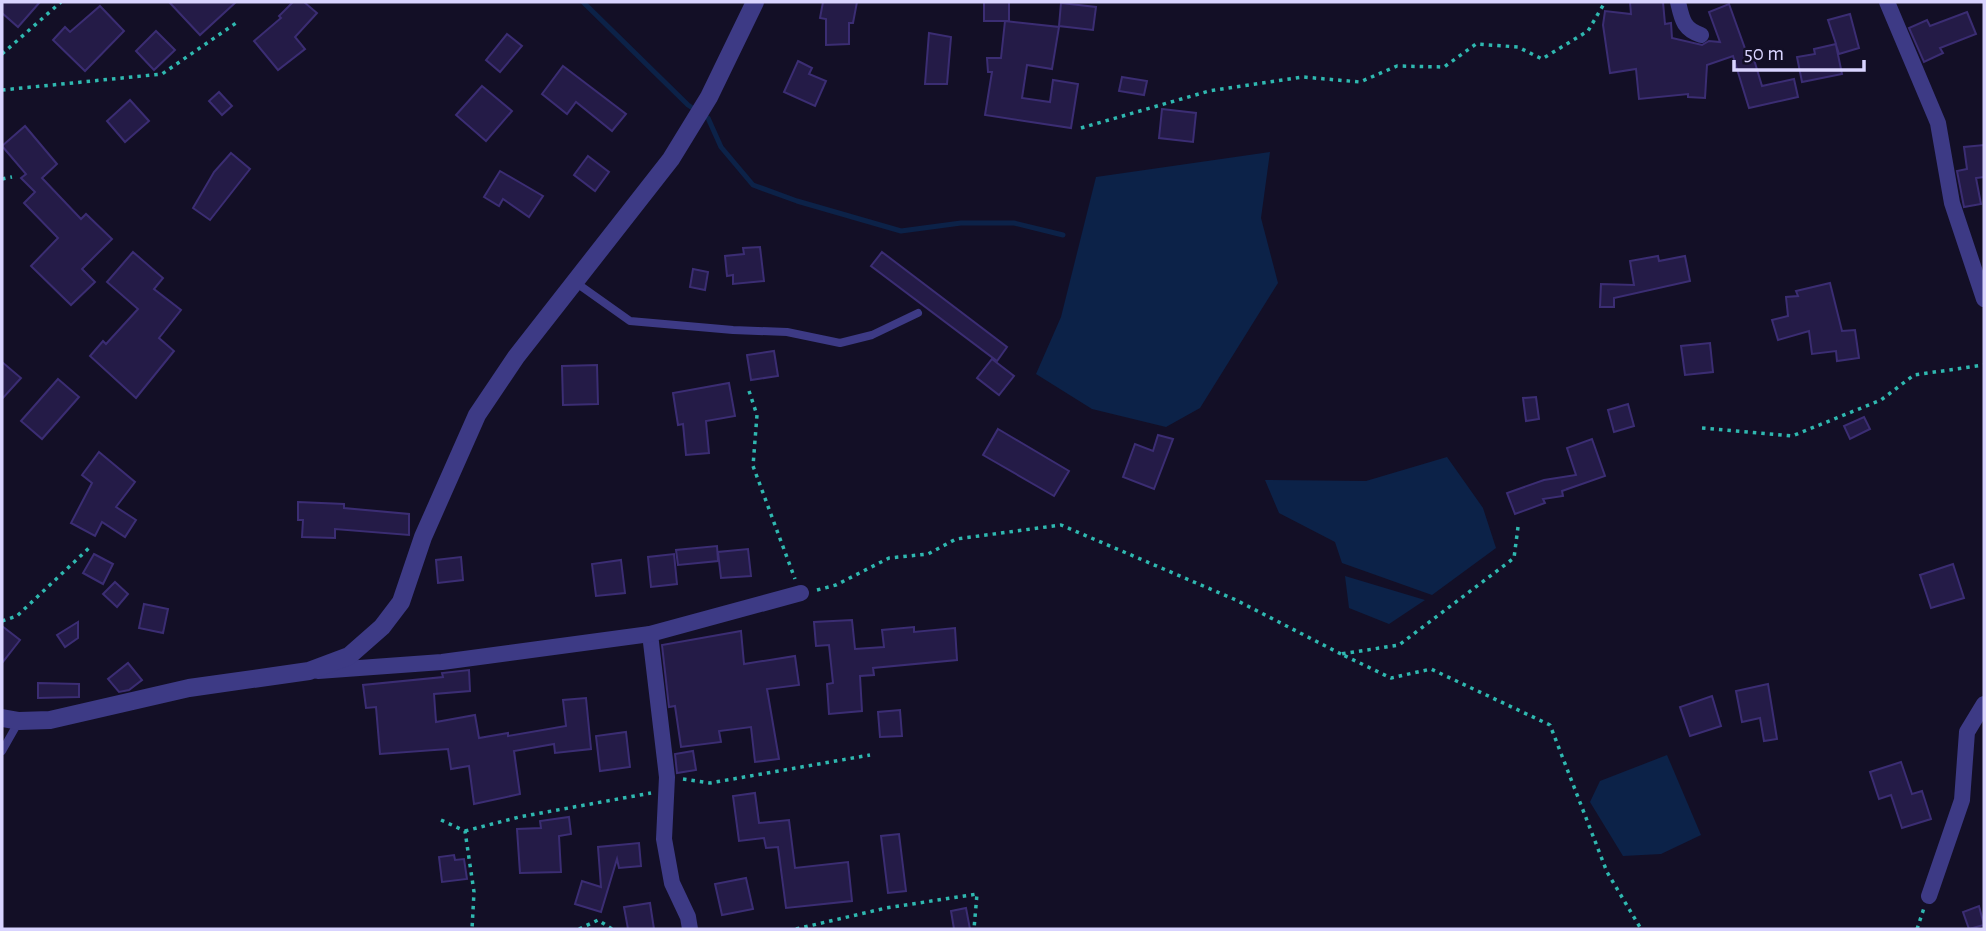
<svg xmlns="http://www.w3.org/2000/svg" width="1986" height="931" font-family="'Alegreya Sans',sans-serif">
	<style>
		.water { fill: #0c2248 }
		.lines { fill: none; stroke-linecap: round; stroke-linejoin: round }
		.stream { stroke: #0c2248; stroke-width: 5 }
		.building { fill: #241b47; stroke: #3b2d73; stroke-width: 2 }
		.path { stroke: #2fb8b0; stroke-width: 3.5; stroke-dasharray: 3.5 5; stroke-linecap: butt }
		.service { stroke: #3d3a85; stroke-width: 8 }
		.minor { stroke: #3d3a85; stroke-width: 16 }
		.tertiary { stroke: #3d3a85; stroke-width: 18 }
	</style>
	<rect width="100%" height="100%" fill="#130f26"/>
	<g class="water">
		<path d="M1270,152l-9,66 17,65 -78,125 -34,19 -74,-18 -56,-35 25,-57 35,-140z"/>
		<path d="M1447,457l36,51 13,40 -64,47 -90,-32 -7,-21 -56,-29 -14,-33 101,1z"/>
		<path d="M1345,576l80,24 -36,24 -40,-16z"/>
		<path d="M1667,755l34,80 -40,19 -38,2 -33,-54 10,-21z"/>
	</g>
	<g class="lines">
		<path class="stream" d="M583,2l105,103 20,13 13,29 32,38 44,16 104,30 60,-8h53l49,12"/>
	</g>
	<g class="building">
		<path d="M2,2h38l-22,25 -16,-14z"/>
		<path d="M169,2h67l-36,33z"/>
		<path d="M293,2h11l13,11 -22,24 10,12 -27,21 -24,-29 27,-23 -2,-2z"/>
		<path d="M823,2h34l-4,21h-4v21l-23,1v-26l-6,-1z"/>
		<rect x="984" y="2" width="25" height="19"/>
		<path d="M1630,2h33l2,22 6,-1 1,15 30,7 7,-4 11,1 -11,-30 20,-8 18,50 5,-1 10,33 32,-7 4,18 -49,11 -16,-52 -26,9 -2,33 -17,-1v-3l-49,5 -3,-30 -26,4 -7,-48 2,-14 26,3z"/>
		<path d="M1061,3l35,4 -3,23 -34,-4z"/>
		<path d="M100,6l24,25 -39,40 -32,-31 12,-13 5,5z"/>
		<path d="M1967,12l9,22 -36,14 3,5 -19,9 -15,-34 18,-8 3,6z"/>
		<path d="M1850,14l9,34 -20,6 -3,-9 6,29 -40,8 -5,-25 18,-3 -1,-5 22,-5 -8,-24z"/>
		<path d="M1005,21l54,6 -7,42 -25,-4 -5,33 28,4 3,-22 25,4 -7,44 -86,-13 7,-43h-4l-1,-14h14z"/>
		<path d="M156,31l19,19 -21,20 -18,-19z"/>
		<path d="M929,33l22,4 -4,47h-22z"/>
		<path d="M507,34l15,12 -22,26 -14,-12z"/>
		<path d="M798,61l14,7 -3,6 17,7 -11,25 -31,-14z"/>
		<path d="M563,66l63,48 -14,17 -36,-29 -9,12 -25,-20z"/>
		<path d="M1122,77l25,4 -3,14 -25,-4z"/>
		<path d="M482,86l30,25 -26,30 -30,-26z"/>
		<path d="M219,92l13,14 -10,9 -13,-14z"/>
		<path d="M130,100l19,21 -24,21 -18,-21z"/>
		<path d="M1162,109l34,4 -3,29 -34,-4z"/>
		<path d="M25,126l32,38 -15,14 39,41 5,-5 26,25 -30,30 13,13 -24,23 -40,-39 27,-28 -34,-35 11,-11 -14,-14 5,-4 -24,-28z"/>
		<path d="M1984,145v32l-8,1 5,26 -17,3 -7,-36 10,-2 -3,-22z"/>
		<path d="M231,153l19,16 -40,51 -17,-12 21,-36z"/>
		<path d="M588,156l21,16 -14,19 -21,-16z"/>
		<path d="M500,171l43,25 -14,21 -26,-18 -4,7 -15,-9z"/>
		<path d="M760,247l4,34 -31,3v-9l-6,1 -2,-20 19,-2 -1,-6z"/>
		<path d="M133,252l30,26 -9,11 27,21 -22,28 15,13 -38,47 -46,-42 13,-15 3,3 32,-35 -31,-27z"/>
		<path d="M882,252l125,95 -10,14 -126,-95z"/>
		<path d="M1658,256l1,5 26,-5 5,25 -76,17v9h-14l1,-23 33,1 -4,-24z"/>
		<path d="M693,269l15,3 -3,18 -15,-3z"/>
		<path d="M1830,283l12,48 13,-1 4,28 -22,3 -1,-10 -24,3 -3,-23 -31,9 -6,-20 16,-4 -2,-19 12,-1 -2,-5z"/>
		<path d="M1710,343l3,29 -28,3 -4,-29z"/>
		<path d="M774,351l4,25 -27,4 -4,-25z"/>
		<path d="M992,359l22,17 -15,19 -22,-17z"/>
		<path d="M2,362l19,16 -19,21z"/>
		<path d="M597,365l1,39 -35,1 -1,-39z"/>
		<path d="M58,379l21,18 -37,42 -21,-18z"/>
		<path d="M729,383l6,33 -29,5 3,32 -23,2 -3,-31 -5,1 -5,-32z"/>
		<path d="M1536,397l3,22 -13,2 -3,-23z"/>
		<path d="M1628,404l6,22 -20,6 -6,-22z"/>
		<path d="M1864,417l6,12 -20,10 -6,-13z"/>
		<path d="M998,429l71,42 -15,25 -71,-41z"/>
		<path d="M1158,435l15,4 -19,50 -31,-12 12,-33 18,7z"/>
		<path d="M1592,439l13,37 -43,15 1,5 -20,3 2,4 -30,11 -8,-21 37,-13 32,-5 -9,-27z"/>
		<path d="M99,452l36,30 -19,25 20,13 -11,17 -23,-15 -7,14 -24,-13 21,-40 -10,-8z"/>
		<path d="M298,502l46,2v4l65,6v21l-74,-6v9l-33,-1 1,-17h-5z"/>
		<path d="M717,546l1,15 -40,4 -2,-15z"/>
		<path d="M748,549l3,27 -30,2 -3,-26z"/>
		<path d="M94,554l19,10 -10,20 -20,-11z"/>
		<path d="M674,554l3,30 -26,3 -3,-30z"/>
		<path d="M461,557l2,23 -25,3 -2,-23z"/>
		<path d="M621,560l4,33 -29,3 -4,-32z"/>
		<path d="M1953,564l11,34 -33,10 -11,-33z"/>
		<path d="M115,582l13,12 -11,13 -14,-13z"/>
		<path d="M144,604l24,5 -5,24 -24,-5z"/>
		<path d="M852,620l3,29 29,-2 -2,-17 32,-3v5l41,-4 2,32 -84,8 1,7 -14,1 2,35 -33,3 -2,-30 6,-1 -4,-38 -13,1 -2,-24z"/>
		<path d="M78,622v16l-13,9 -8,-12z"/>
		<path d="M2,626l18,14 -18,23z"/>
		<path d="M741,631l3,33 51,-8 4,29 -32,4 12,70 -24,3 -4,-35 -32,4 2,11 -40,5 -6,-41 -6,1 -7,-62z"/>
		<path d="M128,663l14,17 -13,10 -10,2 -11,-13z"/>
		<path d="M469,670l1,21 -36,3 2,28 39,-7 4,23 29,-5v3l58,-10 -3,-26 23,-2 5,51 -36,4 -1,-9 -40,7 6,43 -46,10 -5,-38 -18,3 -3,-20 -68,5 -4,-47 -10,1 -3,-23 80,-8 -1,-4z"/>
		<path d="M38,683l41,1v13l-41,1z"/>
		<path d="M1768,684l9,55 -13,2 -4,-23 -18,4 -6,-31z"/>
		<path d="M1712,696l9,30 -31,10 -10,-29z"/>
		<path d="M900,710l2,26 -22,1 -2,-25z"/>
		<path d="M626,732l4,35 -30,4 -4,-35z"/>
		<path d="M693,751l3,19 -19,3 -2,-19z"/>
		<path d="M1901,762l11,32 10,-3 9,28 -29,9 -11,-33 -12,4 -9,-27z"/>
		<path d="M755,793l4,30 30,-3 6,48 53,-6 4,39 -66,7 -8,-61 -12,1 -2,-10 -25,3 -6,-45z"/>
		<path d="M569,817l2,17 -12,2 2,36 -41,1 -3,-44 24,-1 -1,-7z"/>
		<path d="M899,834l7,57 -18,2 -7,-57z"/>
		<path d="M639,843l2,23 -22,2 -2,-9 -16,53 -26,-8 7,-23 19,6 -3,-40z"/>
		<path d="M454,855l1,5 9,-1 3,20 -25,3 -3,-25z"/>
		<path d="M746,878l7,31 -31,6 -7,-31z"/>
		<path d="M650,903l4,26h-26l-4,-22z"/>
		<path d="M1979,906l5,19 -15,4 -6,-17z"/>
		<path d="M966,908l4,21h-16l-3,-18z"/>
	</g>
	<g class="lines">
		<g class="path">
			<path d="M2,54l59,-52"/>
			<path d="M2,90l160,-16 77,-53"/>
			<path d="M1081,128l128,-37 94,-14 57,5 37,-16 47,1 32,-23 42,3 24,12 46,-28 17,-29"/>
			<path d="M2,179l10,-2"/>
			<path d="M749,391l8,24 -4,51 42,113"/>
			<path d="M1702,428l90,8 89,-36 33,-25 70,-10"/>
			<path d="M1518,527l-4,31 -115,87 -58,9 50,24 40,-9 119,56 57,147 34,57"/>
			<path d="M817,590l19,-5 53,-27 39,-4 28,-15 105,-14 175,75 105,54"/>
			<path d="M2,621l15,-5 72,-68"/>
			<path d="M683,779l27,4 160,-28"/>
			<path d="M441,820l24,11 9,61 -2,37"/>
			<path d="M465,831l54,-14 132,-24"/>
			<path d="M579,929l19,-9 14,9"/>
			<path d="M796,929l90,-21 91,-14 -3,35"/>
			<path d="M1917,929l7,-21"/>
		</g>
		<g class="service">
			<path d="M575,282l55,39 103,9 54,2 53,11 32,-8 46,-22"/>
			<path d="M2,751l17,-30"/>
		</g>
		<g class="minor">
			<path d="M1678,2c4,17 5,27 23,33"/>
			<path d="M1887,2l51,121 14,80 32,96"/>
			<path d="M650,634l17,143 -3,62 8,44 16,34 2,12"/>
			<path d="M318,671l124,-9 208,-28 151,-41"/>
			<path d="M1929,896l33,-96 5,-68 17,-28"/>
		</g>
		<path class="tertiary" d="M2,718l17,3 31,-1 139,-32 120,-17 40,-15 33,-29 19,-25 22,-65 54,-122 39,-58 155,-198 38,-62 46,-95"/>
	</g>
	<rect width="1986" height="931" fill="none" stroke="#d9d4ff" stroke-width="7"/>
	<path d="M1734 60v10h130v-10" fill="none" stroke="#d9d4ff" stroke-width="3.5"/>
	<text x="1744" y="60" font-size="21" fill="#d9d4ff" stroke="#130f26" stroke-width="5" paint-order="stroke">50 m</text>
</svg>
